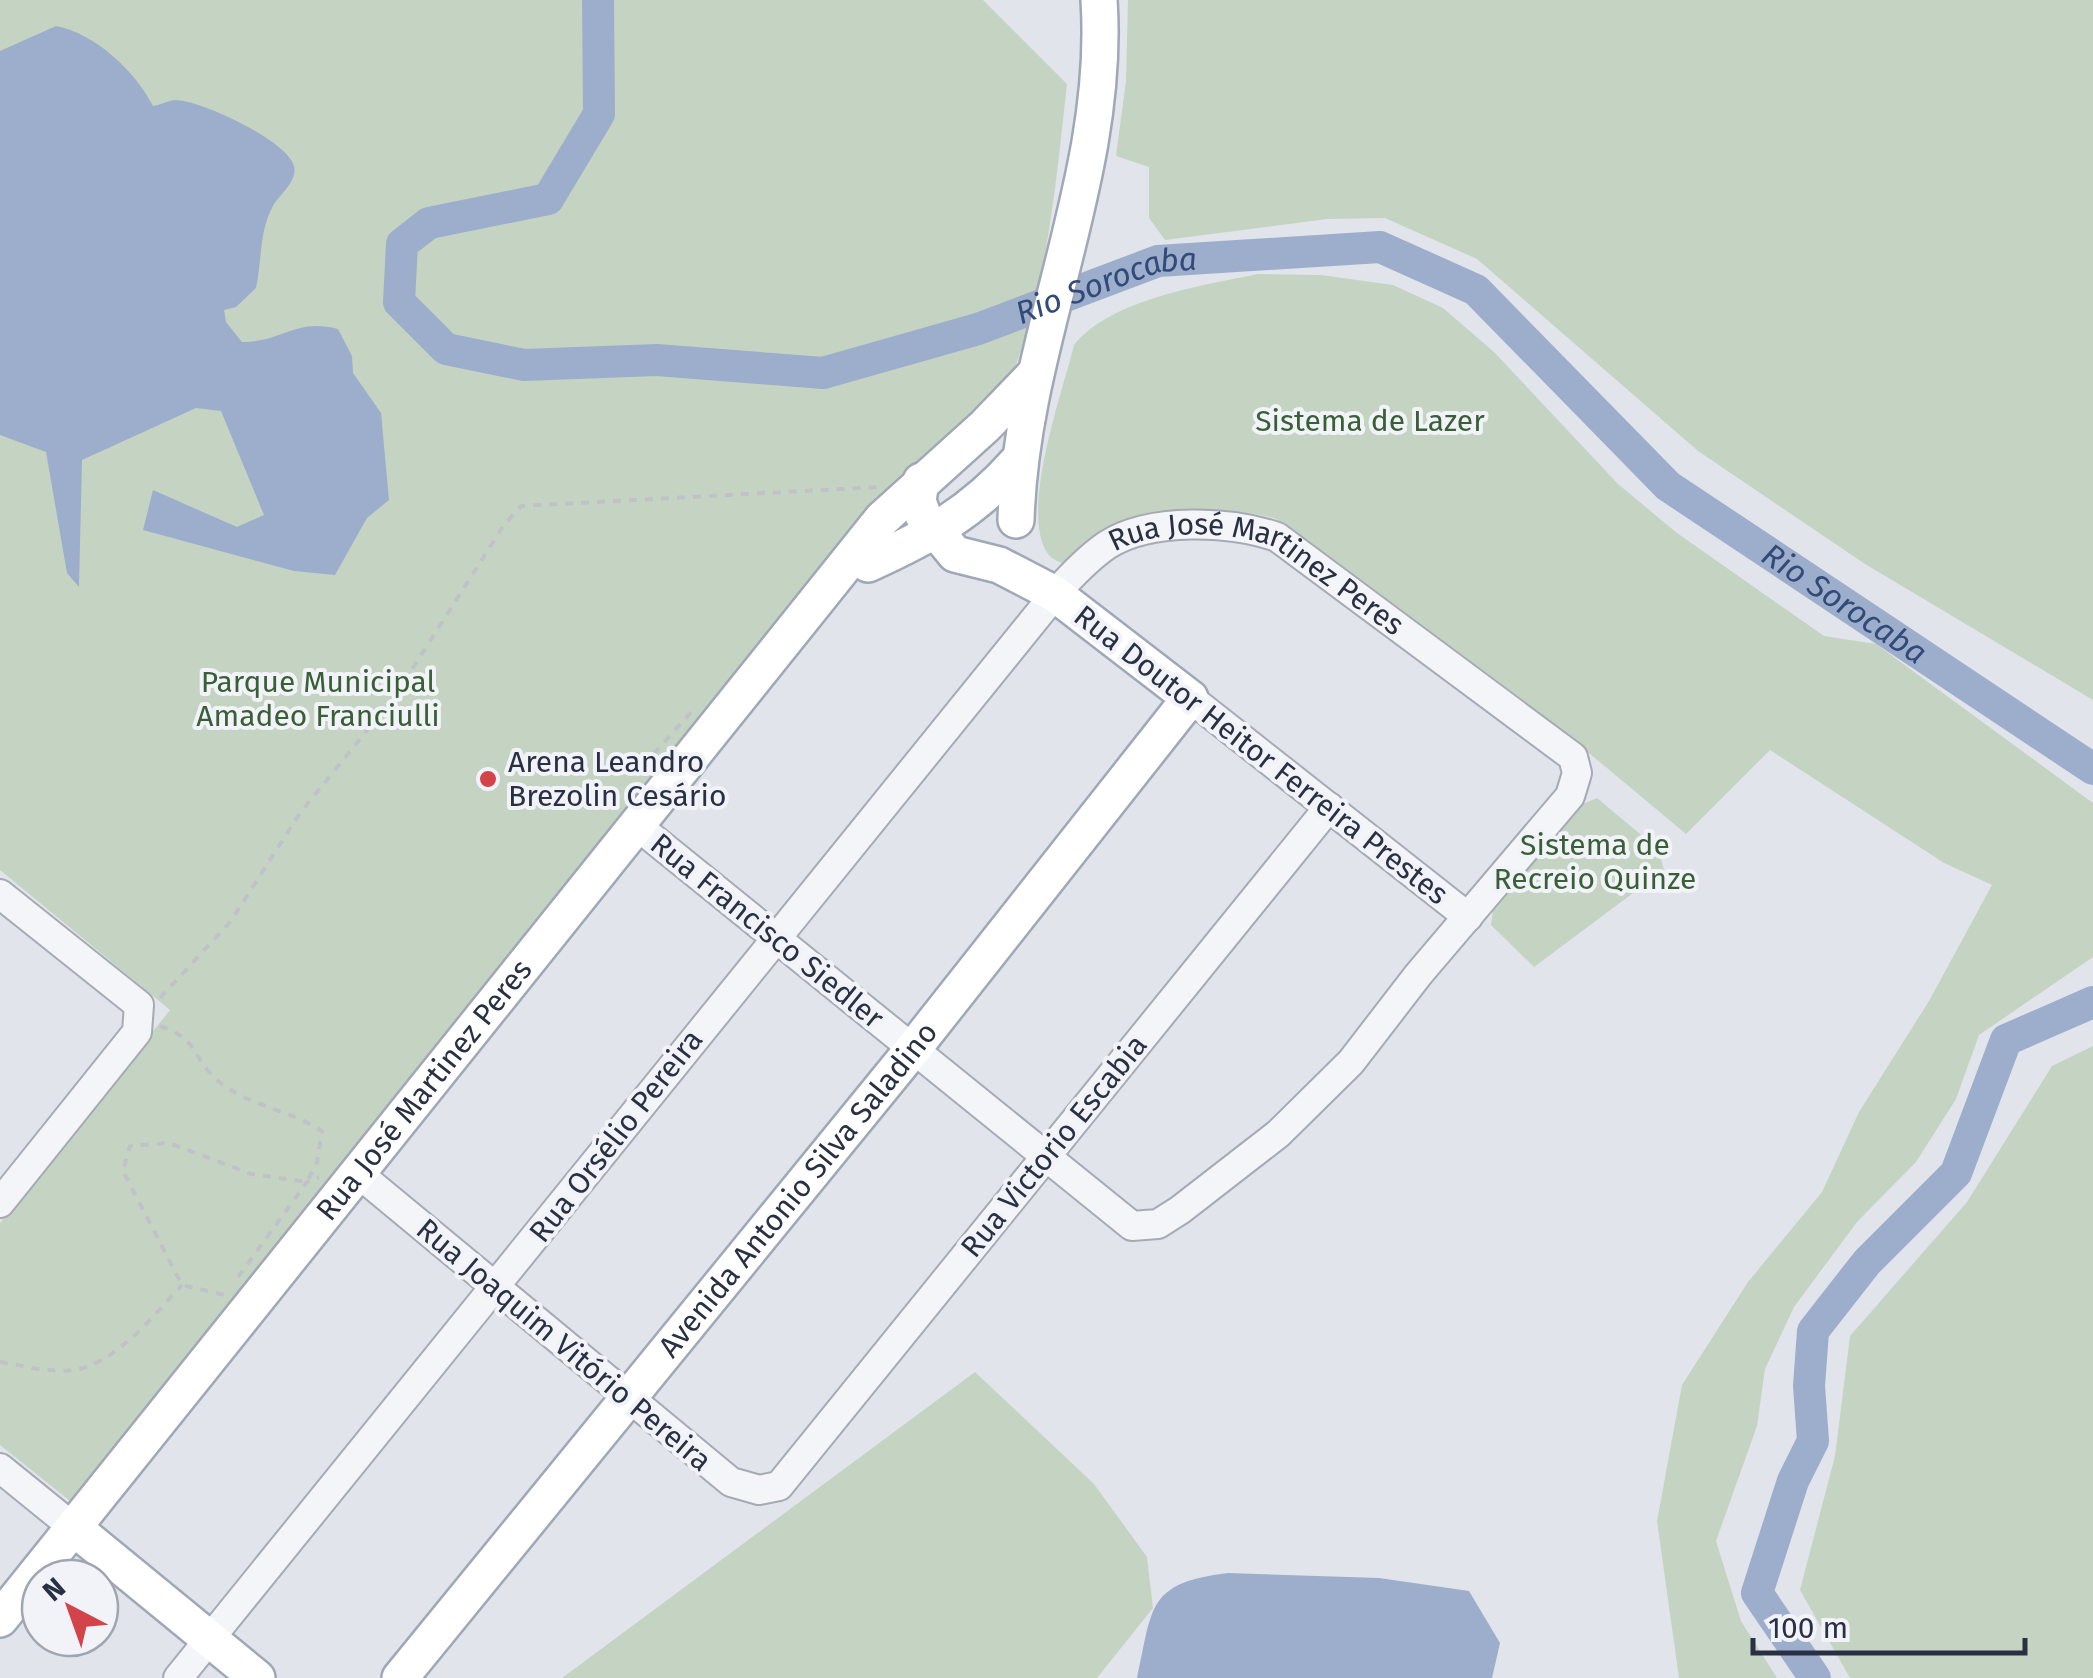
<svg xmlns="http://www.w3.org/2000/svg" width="2093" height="1678" font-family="'Fira Sans',sans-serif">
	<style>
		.green { fill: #c5d4c2 }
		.water { fill: #9caecb }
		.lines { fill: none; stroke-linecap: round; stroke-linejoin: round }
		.river { stroke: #9caecb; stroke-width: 32 }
		.minor-casing { stroke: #a6aab5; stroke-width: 32 }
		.major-casing { stroke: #a0a7b6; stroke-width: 40 }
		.path { stroke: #bfc2c9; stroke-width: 4; stroke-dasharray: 8 8; stroke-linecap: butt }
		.minor { stroke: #f4f5f8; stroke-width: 28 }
		.major { stroke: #fff; stroke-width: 35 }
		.poi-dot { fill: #d2444a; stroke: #f1f3f8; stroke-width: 4 }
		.labels { text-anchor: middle; stroke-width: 8; stroke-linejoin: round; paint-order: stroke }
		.park-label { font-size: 30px; fill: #395f36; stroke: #f1f3f8 }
		.street-label { font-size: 30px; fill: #293043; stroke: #f1f3f8 }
		.poi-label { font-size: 30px; fill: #293043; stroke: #f1f3f8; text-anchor: start }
		.water-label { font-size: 32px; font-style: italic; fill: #324a78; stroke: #f1f3f8 }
	</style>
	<rect width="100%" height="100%" fill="#e1e4ea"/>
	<g class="green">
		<path d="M0,0h983l84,84c-11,99 -20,206 -58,299l-918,1109 -8,-7 -13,16 -70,-56v-222l170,-213 -170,-140z"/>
		<path d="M1128,0h965v700l-228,-136 -167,-113 -221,-192 -92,-41 -58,1 -162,21 -16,-22v-51l-33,-11 10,-75z"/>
		<path d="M1258,274l63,1 72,10 50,23 51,44 124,132 59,49 147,103 52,8 217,159v154l-114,78 -23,64 -40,63 -59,60 -63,85 -29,62 -8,57 -41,115 25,80 36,57h-98l-22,-157 25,-136 66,-103 74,-90 37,-80 70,-111 63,-116 -48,-22 -174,-113 -84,84 -97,-81 -314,-235c-48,-10 -100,-13 -147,6 -19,8 -39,29 -56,42 -10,-3 -20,-5 -26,-15 -25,-44 16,-157 28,-206 37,-46 127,-59 184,-71z"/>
		<path d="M1597,798l61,51 6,21 -130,97 -43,-42 2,-14 85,-105z"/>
		<path d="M2093,1046v632h-243l-50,-88 35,-134 15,-120 117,-134 85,-136z"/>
		<path d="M975,1372l119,112 53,73 6,51 -56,70h-535z"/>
	</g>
	<g class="water">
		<path d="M56,26c40,8 79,45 97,80 7,-1 16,-6 23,-6 23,0 111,40 118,66 4,15 -14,28 -21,40 -14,25 -11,55 -17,82l-20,19 -12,3 2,12 16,20c42,0 52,-24 96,-13l14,27 1,17 28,40 8,87 -22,18 -32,57 -41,-4 -151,-41 10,-40 84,37 27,-12 -43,-104 -25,-3 -114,52 -3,127 -12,-14 -21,-121 -46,-17v-384z"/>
		<path d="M1228,1573l151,5 90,13 31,52 -8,35h-355c16,-72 10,-95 91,-105z"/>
	</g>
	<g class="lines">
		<g class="river">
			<path id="s1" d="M598,0l1,114 -51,85 -119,24 -27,21 -3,58 47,47 78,16 133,-5 166,13 155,-44 180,-68 222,-14 96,43 192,196 425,283"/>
			<path d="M1815,1678l-58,-85 36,-112 20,-40 -4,-55 4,-55 54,-69 89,-89 50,-133 87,-38"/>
		</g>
		<defs>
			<g id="minor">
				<path d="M1190,698l278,219"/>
				<path d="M0,894l139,111 -2,27 -137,171"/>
				<path d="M359,1174l372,308 28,8 20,-4 550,-679"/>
				<path d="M0,1468l74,60"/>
				<path id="s2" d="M178,1678l877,-1084c15,-17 33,-36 52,-49 44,-28 124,-24 170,-8l296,220 4,16 -7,23 -152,179 -67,87 -73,72 -98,76 -22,14 -26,2 -497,-402"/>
			</g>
			<g id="major">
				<path d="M1016,520c5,-177 95,-342 83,-520"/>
				<path d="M868,564c60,-27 105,-52 149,-102"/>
				<path d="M74,1528l183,150"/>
				<path id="s3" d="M0,1619l882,-1100 103,-93 50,-52"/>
				<path id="s4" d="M400,1678l513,-629 277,-351 -135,-104 -56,-29 -44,-11 -32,-39 -5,-14 3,-20"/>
			</g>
		</defs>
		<use href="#minor" class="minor-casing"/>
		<use href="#major" class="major-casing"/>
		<g class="path">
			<path d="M647,768l2,-9 44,-49"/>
			<path d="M160,998l71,-77 69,-108 95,-117 109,-171 17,-19 358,-19"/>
			<path d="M160,1026c40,14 30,29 56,53 30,27 73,30 106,52l-5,31 -10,20 -56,-8 -82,-31 -39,3 -7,25 59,114 43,10"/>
			<path d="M238,1277l69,-95 12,-5"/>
			<path d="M0,1362c25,4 61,14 86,5 39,-14 69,-53 96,-82"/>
		</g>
		<use href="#minor" class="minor"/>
		<use href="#major" class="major"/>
	</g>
	<circle class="poi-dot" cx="488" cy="779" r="10"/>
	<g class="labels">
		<g class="park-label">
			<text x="1370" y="431">Sistema de Lazer</text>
			<text x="318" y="692">Parque Municipal<tspan x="318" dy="34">Amadeo Franciulli</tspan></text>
			<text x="1595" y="855">Sistema de<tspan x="1595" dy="34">Recreio Quinze</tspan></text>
		</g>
		<g class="street-label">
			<text dy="10" stroke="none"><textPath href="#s2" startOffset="1632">Rua José Martinez Peres</textPath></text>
			<text transform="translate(1261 755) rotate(38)" y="10">Rua Doutor Heitor Ferreira Prestes</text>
			<text transform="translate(767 931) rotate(39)" y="10">Rua Francisco Siedler</text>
			<text dy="10" stroke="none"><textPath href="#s3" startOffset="678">Rua José Martinez Peres</textPath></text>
			<text transform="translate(616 1136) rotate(-52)" y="10">Rua Orsélio Pereira</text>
			<text transform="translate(1054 1146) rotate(-51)" y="10">Rua Victorio Escabia</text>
			<text dy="10" stroke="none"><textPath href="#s4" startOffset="630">Avenida Antonio Silva Saladino</textPath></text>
			<text transform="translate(564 1345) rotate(40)" y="10">Rua Joaquim Vitório Pereira</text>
		</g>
		<g class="poi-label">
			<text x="508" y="772">Arena Leandro<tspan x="508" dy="34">Brezolin Cesário</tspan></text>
		</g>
		<g class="water-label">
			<text dy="11" stroke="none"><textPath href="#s1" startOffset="1170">Rio Sorocaba</textPath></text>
			<text dy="11" stroke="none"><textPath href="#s1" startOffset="2040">Rio Sorocaba</textPath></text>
		</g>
	</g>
	<g transform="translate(70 1608) rotate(319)"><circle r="48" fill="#f1f3f8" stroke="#a1a5b0" stroke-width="2.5"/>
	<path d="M0-8L18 38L0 25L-18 38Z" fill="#d2444a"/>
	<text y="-15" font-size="28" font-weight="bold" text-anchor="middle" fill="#293043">N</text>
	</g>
	<path d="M1753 1638v15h272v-15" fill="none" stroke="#293043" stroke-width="5"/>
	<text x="1768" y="1638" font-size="30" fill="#293043" stroke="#f1f3f8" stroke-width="8" paint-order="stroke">100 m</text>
</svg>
